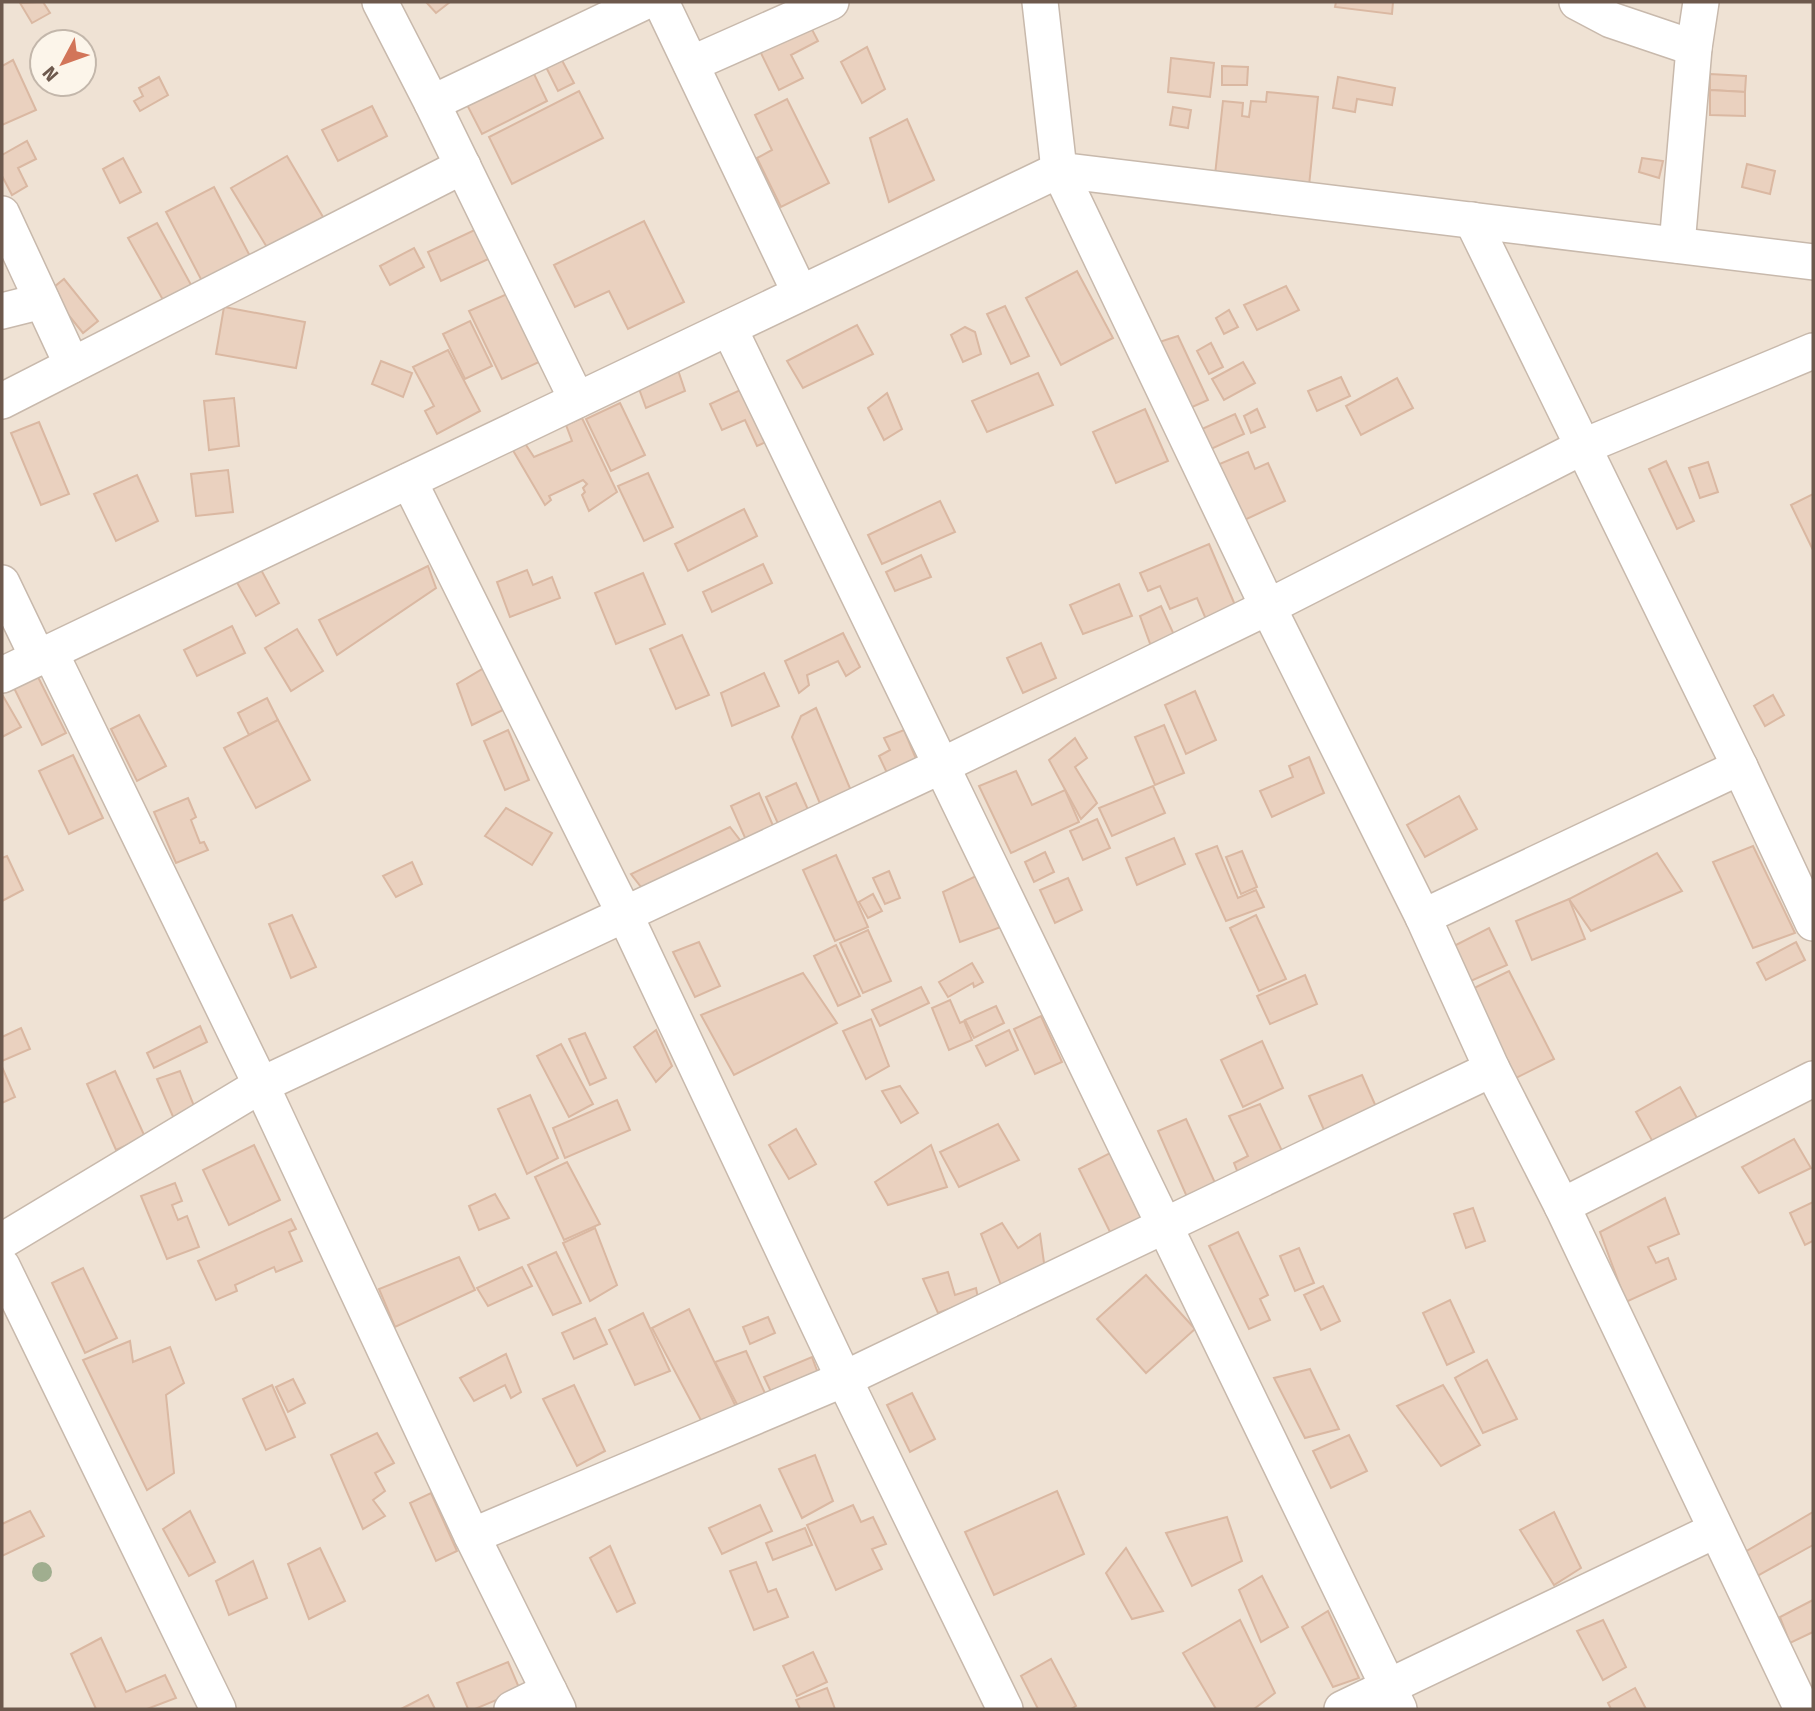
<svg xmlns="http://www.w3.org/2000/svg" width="1815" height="1711" font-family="'Fira Sans',sans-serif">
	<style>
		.residential { fill: #efe2d4; fill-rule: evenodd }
		.building { fill: #ead1bf; stroke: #dab8a2; stroke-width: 2 }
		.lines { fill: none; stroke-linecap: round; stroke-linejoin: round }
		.street-casing { stroke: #c8b9ac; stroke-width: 38 }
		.street { stroke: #fff; stroke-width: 35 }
		.tree { fill: #a0ae8f }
	</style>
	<rect width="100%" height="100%" fill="#f9f1e4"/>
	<path class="residential" d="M2,2h1811v1707h-1811zM42,42h42v42h-42z"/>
	<g class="building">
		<path d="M43,2l7,11 -18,10 -12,-20z"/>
		<path d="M426,2h24l-14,11z"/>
		<path d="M1336,2h57l-1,12 -57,-7z"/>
		<path d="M807,20l11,21 -27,14 12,23 -24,12 -22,-45z"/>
		<path d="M867,47l18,42 -23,14 -21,-41z"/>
		<path d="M556,49l18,34 -16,8 -12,-24 -12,7 13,27 -65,33 -19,-37z"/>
		<path d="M1171,58l43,5 -4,34 -42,-5z"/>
		<path d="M13,60l23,50 -34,15v-59z"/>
		<path d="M1222,66l26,1 -1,18h-25z"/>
		<path d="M1710,74l36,2 -1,16 -35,-2z"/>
		<path d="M159,77l9,18 -28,16 -6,-10 9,-5 -4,-8z"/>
		<path d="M1338,77l57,11 -3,17 -35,-6 -2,13 -22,-4z"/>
		<path d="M1710,90l35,2v24l-35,-1z"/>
		<path d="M579,91l24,47 -91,46 -23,-47z"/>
		<path d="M1267,92l51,5 -9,89 -94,-11 8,-74 20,2 -1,13 7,1 2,-16 15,1z"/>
		<path d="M787,99l42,84 -48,24 -24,-49 15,-8 -17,-35z"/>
		<path d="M372,106l15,30 -49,25 -16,-31z"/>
		<path d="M1173,107l18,3 -3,18 -18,-3z"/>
		<path d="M907,119l27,61 -45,22 -19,-64z"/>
		<path d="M27,141l9,18 -18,9 9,18 -15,9 -10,-19v-21z"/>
		<path d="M287,156l36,61 -55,32 -37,-61z"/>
		<path d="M123,158l18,34 -21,11 -17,-34z"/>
		<path d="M1642,158l21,3 -4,17 -20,-6z"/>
		<path d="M1747,164l28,7 -5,23 -28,-7z"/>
		<path d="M214,187l38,73 -48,25 -38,-73z"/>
		<path d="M644,221l40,81 -56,27 -19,-38 -34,16 -21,-42z"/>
		<path d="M157,223l38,69 -28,15 -39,-69z"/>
		<path d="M483,226l14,29 -56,26 -13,-29z"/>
		<path d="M414,248l10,19 -34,18 -10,-19z"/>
		<path d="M1077,271l36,67 -52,27 -35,-67z"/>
		<path d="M64,279l34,42 -15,12 -34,-42z"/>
		<path d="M1286,286l13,24 -42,20 -13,-25z"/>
		<path d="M507,294l32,68 -37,17 -33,-68z"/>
		<path d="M1005,306l24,50 -18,8 -24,-50z"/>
		<path d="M224,307l81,15 -9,46 -80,-14z"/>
		<path d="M1229,310l9,17 -14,7 -8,-16z"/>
		<path d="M470,321l22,45 -27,13 -22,-45z"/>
		<path d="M857,325l16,29 -70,34 -16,-27z"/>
		<path d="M965,327l10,5 6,22 -18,8 -12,-27z"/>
		<path d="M1178,336l30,64 -18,8 -34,-65z"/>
		<path d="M1211,343l12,24 -14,7 -12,-23z"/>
		<path d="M448,350l32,61 -43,23 -12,-23 9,-5 -21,-39z"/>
		<path d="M381,361l31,12 -9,24 -31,-13z"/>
		<path d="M1243,362l12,21 -31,17 -12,-21z"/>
		<path d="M678,370l7,21 -39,17 -8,-22z"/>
		<path d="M1038,373l15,32 -66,27 -15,-31z"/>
		<path d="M1341,377l9,19 -33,15 -9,-20z"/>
		<path d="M1397,378l16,30 -52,27 -15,-29z"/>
		<path d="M749,386l26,52 -18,8 -12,-26 -23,10 -12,-26z"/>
		<path d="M887,393l15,36 -18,11 -16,-32z"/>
		<path d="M234,398l5,48 -30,4 -5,-49z"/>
		<path d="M620,403l25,52 -34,16 -25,-52z"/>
		<path d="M1145,409l23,52 -52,22 -23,-51z"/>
		<path d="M1257,409l8,18 -14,6 -7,-17z"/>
		<path d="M1235,414l9,20 -33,15 -9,-20z"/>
		<path d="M582,418l35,74 -28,19 -7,-16 3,-3 -2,-4 4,-4 -4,-4 -34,16 2,4 -6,5 -34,-58 13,-5 10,15 38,-16 -6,-16z"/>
		<path d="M39,422l30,72 -28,11 -30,-72z"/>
		<path d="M1248,452l7,17 13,-6 17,38 -49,23 -26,-56z"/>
		<path d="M1666,461l28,60 -17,8 -28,-60z"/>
		<path d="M1708,462l10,30 -18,6 -11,-30z"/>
		<path d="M228,470l5,42 -37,4 -5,-42z"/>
		<path d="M648,473l25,54 -29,14 -26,-55z"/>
		<path d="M137,475l21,46 -42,20 -22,-47z"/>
		<path d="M1813,494v56l-22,-45z"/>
		<path d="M940,501l15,31 -73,32 -14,-29z"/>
		<path d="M744,509l13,27 -69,35 -13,-27z"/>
		<path d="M1209,544l29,68 -30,12 -11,-26 -27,11 -10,-23 -12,5 -8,-18z"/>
		<path d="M921,555l10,22 -36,14 -9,-19z"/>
		<path d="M763,564l9,19 -60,29 -9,-20z"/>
		<path d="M259,566l20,37 -23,13 -21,-37z"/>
		<path d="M428,566l8,22 -99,67 -18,-35z"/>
		<path d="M527,570l6,15 19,-8 8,21 -50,19 -13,-35z"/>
		<path d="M643,573l22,51 -49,20 -21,-51z"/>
		<path d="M1119,584l13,32 -49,18 -13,-29z"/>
		<path d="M1161,606l14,31 -23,12 -12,-33z"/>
		<path d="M232,626l13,27 -48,23 -13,-26z"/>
		<path d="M297,629l26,42 -32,20 -26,-43z"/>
		<path d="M843,633l17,34 -14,9 -8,-15 -31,14 2,10 -10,8 -14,-32z"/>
		<path d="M682,635l27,60 -33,14 -26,-60z"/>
		<path d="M1041,643l15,35 -33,15 -16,-35z"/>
		<path d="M484,668l19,42 -31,15 -15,-41z"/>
		<path d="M764,673l15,33 -47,20 -11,-33z"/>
		<path d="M38,677l28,56 -24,12 -28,-57z"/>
		<path d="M1195,691l21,49 -30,14 -21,-49z"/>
		<path d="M1773,695l11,20 -19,11 -11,-20z"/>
		<path d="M3,696l18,31 -19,10v-40z"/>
		<path d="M267,698l11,22 -29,15 -11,-22z"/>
		<path d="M816,708l36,85 -31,13 -29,-69 9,-21z"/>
		<path d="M139,715l27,51 -29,15 -26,-52z"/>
		<path d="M278,720l32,60 -54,28 -32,-60z"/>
		<path d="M1164,725l20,48 -29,12 -20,-48z"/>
		<path d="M508,730l21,50 -24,10 -21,-49z"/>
		<path d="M904,730l15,36 -31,9 -9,-19 11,-6 -6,-12z"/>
		<path d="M1075,738l12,20 -12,9 22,36 -16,16 -32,-59z"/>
		<path d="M73,755l30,63 -34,16 -30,-63z"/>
		<path d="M1309,757l15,36 -52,24 -12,-26 33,-14 -4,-11z"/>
		<path d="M1016,771l16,34 33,-15 14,32 -68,31 -32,-67z"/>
		<path d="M796,783l14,31 -30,14 -14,-31z"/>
		<path d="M1153,786l12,27 -53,23 -13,-28z"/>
		<path d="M759,793l15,35 -28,12 -15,-34z"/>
		<path d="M1459,796l18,33 -52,28 -18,-32z"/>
		<path d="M188,798l8,19 -5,3 9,23 4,-1 4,8 -32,13 -22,-51z"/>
		<path d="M506,808l46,25 -20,32 -47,-29z"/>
		<path d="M1097,819l13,29 -27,12 -13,-29z"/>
		<path d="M730,827l16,21 -98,48 -17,-22z"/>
		<path d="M1174,838l11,26 -48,21 -11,-27z"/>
		<path d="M1217,846l21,52 18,-8 8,17 -38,14 -30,-67z"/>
		<path d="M1753,846l42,87 -42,15 -40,-86z"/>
		<path d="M1242,851l15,36 -16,7 -15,-37z"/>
		<path d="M1045,852l9,20 -20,10 -9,-20z"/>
		<path d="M1657,853l25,38 -91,40 -22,-32z"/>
		<path d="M836,855l32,72 -33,14 -32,-71z"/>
		<path d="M7,856l16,34 -21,11v-43z"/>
		<path d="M412,862l10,22 -26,13 -13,-21z"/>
		<path d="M889,871l11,27 -15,6 -12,-26z"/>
		<path d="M976,876l25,51 -41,15 -17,-50z"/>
		<path d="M1068,878l14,32 -27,13 -15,-33z"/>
		<path d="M873,894l9,17 -14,7 -9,-16z"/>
		<path d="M1569,899l16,40 -53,21 -16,-39z"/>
		<path d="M292,915l24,52 -25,11 -22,-54z"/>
		<path d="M1256,915l30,64 -27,12 -29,-63z"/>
		<path d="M1489,928l18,37 -43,19 -14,-36z"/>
		<path d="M868,930l23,51 -28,12 -23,-50z"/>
		<path d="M699,942l21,44 -25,11 -22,-45z"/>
		<path d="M1796,942l9,18 -39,20 -9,-17z"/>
		<path d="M836,945l24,51 -22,10 -24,-50z"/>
		<path d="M972,963l11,19 -9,5 -1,-4 -25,14 -9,-15z"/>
		<path d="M1509,971l45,88 -42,21 -44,-89z"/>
		<path d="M803,973l34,50 -103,52 -33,-60z"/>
		<path d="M1305,975l12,29 -47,20 -13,-28z"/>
		<path d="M921,987l8,16 -49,23 -8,-16z"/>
		<path d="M950,1000l10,23 4,-2 8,19 -23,10 -17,-42z"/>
		<path d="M996,1006l8,17 -30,15 -9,-18z"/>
		<path d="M1041,1016l21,46 -27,12 -21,-45z"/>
		<path d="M871,1019l18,47 -23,13 -23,-48z"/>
		<path d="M200,1026l7,16 -53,26 -7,-15z"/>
		<path d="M21,1028l9,21 -28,12v-24z"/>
		<path d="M656,1030l16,36 -16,16 -22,-35z"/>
		<path d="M1009,1030l9,20 -32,16 -10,-20z"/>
		<path d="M585,1033l21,45 -16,7 -21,-46z"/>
		<path d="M1262,1041l21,47 -40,19 -22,-47z"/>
		<path d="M561,1044l32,60 -24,13 -32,-61z"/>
		<path d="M2,1067l13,30 -13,6z"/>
		<path d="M115,1071l30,66 -29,13 -29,-66z"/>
		<path d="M180,1071l16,40 -22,8 -17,-40z"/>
		<path d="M1362,1075l15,34 -53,21 -15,-34z"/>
		<path d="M900,1086l18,27 -17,10 -19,-32z"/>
		<path d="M1680,1087l22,40 -44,24 -22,-39z"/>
		<path d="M530,1095l28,63 -31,16 -29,-65z"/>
		<path d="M617,1100l13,30 -65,28 -12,-30z"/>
		<path d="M1260,1104l23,49 -45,20 -4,-10 14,-7 -19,-40z"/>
		<path d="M1186,1119l30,66 -29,12 -29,-66z"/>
		<path d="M998,1124l21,36 -60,27 -19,-35z"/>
		<path d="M796,1129l20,35 -27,15 -20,-34z"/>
		<path d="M1794,1139l17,29 -52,25 -17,-26z"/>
		<path d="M254,1145l26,55 -51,25 -26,-55z"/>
		<path d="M931,1145l16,42 -59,18 -13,-23z"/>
		<path d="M1110,1153l32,66 -31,15 -32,-65z"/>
		<path d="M567,1162l33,62 -36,16 -29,-63z"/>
		<path d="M175,1183l7,18 -10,4 6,15 9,-4 12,31 -32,12 -26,-63z"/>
		<path d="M495,1194l14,24 -30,12 -10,-24z"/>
		<path d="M1665,1198l14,36 -31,13 8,16 12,-5 8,21 -50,23 -26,-70z"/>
		<path d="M1813,1202v39l-8,4 -15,-32z"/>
		<path d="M1473,1208l12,33 -19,7 -12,-34z"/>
		<path d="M291,1219l5,10 -7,3 13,29 -26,11 -2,-5 -39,18 2,6 -21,9 -18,-39z"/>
		<path d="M1002,1223l16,25 22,-14 5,36 -42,20 -22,-56z"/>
		<path d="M595,1228l22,57 -27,16 -27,-58z"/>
		<path d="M1238,1232l30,63 -8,4 10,21 -21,9 -40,-83z"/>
		<path d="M1299,1248l15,35 -19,8 -15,-35z"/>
		<path d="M556,1252l25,51 -28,12 -25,-50z"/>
		<path d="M459,1257l16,33 -80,37 -16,-38z"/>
		<path d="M522,1267l10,19 -44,20 -11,-18z"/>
		<path d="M83,1268l34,70 -32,15 -33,-70z"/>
		<path d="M948,1272l7,23 21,-7 2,10 -40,15 -15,-34z"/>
		<path d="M1146,1275l49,54 -49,44 -49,-54z"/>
		<path d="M1323,1286l17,35 -19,9 -17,-35z"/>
		<path d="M1450,1300l24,52 -27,13 -24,-52z"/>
		<path d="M689,1309l48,100 -34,15 -51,-96z"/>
		<path d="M643,1313l27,58 -35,14 -26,-55z"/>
		<path d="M768,1317l7,16 -25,11 -7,-17z"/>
		<path d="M595,1318l12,26 -33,15 -12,-26z"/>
		<path d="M130,1341l3,21 37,-15 14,36 -18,12 8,78 -27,17 -64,-130z"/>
		<path d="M746,1351l22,49 -27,12 -26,-50z"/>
		<path d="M506,1354l15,38 -10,6 -6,-13 -31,16 -14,-23z"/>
		<path d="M812,1357l7,19 -46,20 -9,-19z"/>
		<path d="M1487,1360l30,59 -34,14 -28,-55z"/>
		<path d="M1310,1369l29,60 -34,9 -31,-60z"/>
		<path d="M293,1379l12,24 -17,9 -12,-25z"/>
		<path d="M272,1385l23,52 -29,13 -23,-51z"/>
		<path d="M574,1385l31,66 -28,15 -34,-67z"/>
		<path d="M1443,1385l37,60 -39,21 -44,-60z"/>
		<path d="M912,1393l23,46 -25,13 -23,-47z"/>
		<path d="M377,1433l17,30 -19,10 10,18 -12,9 12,16 -22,13 -32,-74z"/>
		<path d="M1349,1435l18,36 -36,17 -18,-37z"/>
		<path d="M815,1455l18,46 -31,17 -23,-49z"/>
		<path d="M1057,1491l27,63 -90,41 -29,-63z"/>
		<path d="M431,1493l26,58 -21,10 -26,-58z"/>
		<path d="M760,1505l12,26 -50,23 -13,-26z"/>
		<path d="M853,1505l8,17 12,-5 13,27 -14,5 10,20 -46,21 -29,-65z"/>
		<path d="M30,1511l14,25 -42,20v-32z"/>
		<path d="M190,1511l25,51 -26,14 -26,-47z"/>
		<path d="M1554,1512l27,56 -27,17 -34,-55z"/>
		<path d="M1813,1512v33l-56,31 -12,-24z"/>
		<path d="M1227,1517l15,44 -50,25 -26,-53z"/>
		<path d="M805,1528l7,17 -39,15 -7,-17z"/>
		<path d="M610,1546l25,57 -18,9 -27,-54z"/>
		<path d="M320,1548l25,53 -36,18 -21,-55z"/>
		<path d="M1126,1548l37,63 -31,8 -26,-46z"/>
		<path d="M253,1561l14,37 -38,17 -13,-34z"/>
		<path d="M756,1562l12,30 8,-3 12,28 -34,13 -24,-59z"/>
		<path d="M1262,1576l26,51 -27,15 -22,-52z"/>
		<path d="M1813,1600v32l-23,11 -10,-26z"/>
		<path d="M1328,1611l31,67 -26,9 -31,-60z"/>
		<path d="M1240,1620l35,73 -21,16h-38l-33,-56z"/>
		<path d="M1603,1620l23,47 -23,13 -26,-49z"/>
		<path d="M101,1638l25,54 39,-17 11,23 -29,11h-51l-25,-55z"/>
		<path d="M813,1652l14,30 -30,14 -14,-30z"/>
		<path d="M1051,1659l25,47 -5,3h-33l-17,-33z"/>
		<path d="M508,1662l12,28 -45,19h-7l-11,-26z"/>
		<path d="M827,1688l8,21h-35l-4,-9z"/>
		<path d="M1635,1688l11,21h-35l-3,-6z"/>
		<path d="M428,1695l7,14h-34z"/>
	</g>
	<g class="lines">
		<defs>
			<g id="street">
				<path d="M380,2l52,101 145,297"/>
				<path d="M661,2l139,291"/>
				<path d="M1040,2l19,168 209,437 155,310 69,152 70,137 240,503"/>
				<path d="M1577,2l34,18 83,28"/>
				<path d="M691,64l140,-62"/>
				<path d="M432,103l212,-101"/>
				<path d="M2,214l70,151"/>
				<path d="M1472,220l268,547 73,156"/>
				<path d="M1677,245l17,-197 7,-46"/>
				<path d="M2,311l40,-10"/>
				<path d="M729,328l670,1381"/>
				<path d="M2,401l461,-235"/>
				<path d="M409,481l216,434 219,464 161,330"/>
				<path d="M2,583l36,75"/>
				<path d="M50,652l211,433 211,451 86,173"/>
				<path d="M2,675l1057,-505 754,92"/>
				<path d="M1423,917l317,-150"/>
				<path d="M1562,1206l251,-127"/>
				<path d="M2,1241l259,-156 682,-320 325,-158 314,-160 231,-96"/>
				<path d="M2,1266l216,443"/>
				<path d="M472,1536l372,-157 648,-310"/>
				<path d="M512,1709l37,-18"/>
				<path d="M1342,1709l374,-179"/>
			</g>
		</defs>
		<use href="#street" class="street-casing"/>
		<use href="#street" class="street"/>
	</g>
	<circle class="tree" cx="42" cy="1572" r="10"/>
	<rect width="1815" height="1711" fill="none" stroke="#6d594d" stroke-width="7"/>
	<g transform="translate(63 63) rotate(229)"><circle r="33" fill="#fcf5ea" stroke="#c3b7ab" stroke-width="2"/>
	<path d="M0-5L12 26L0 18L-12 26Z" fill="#d27559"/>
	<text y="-10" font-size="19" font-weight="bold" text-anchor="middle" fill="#6d594d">N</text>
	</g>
</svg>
